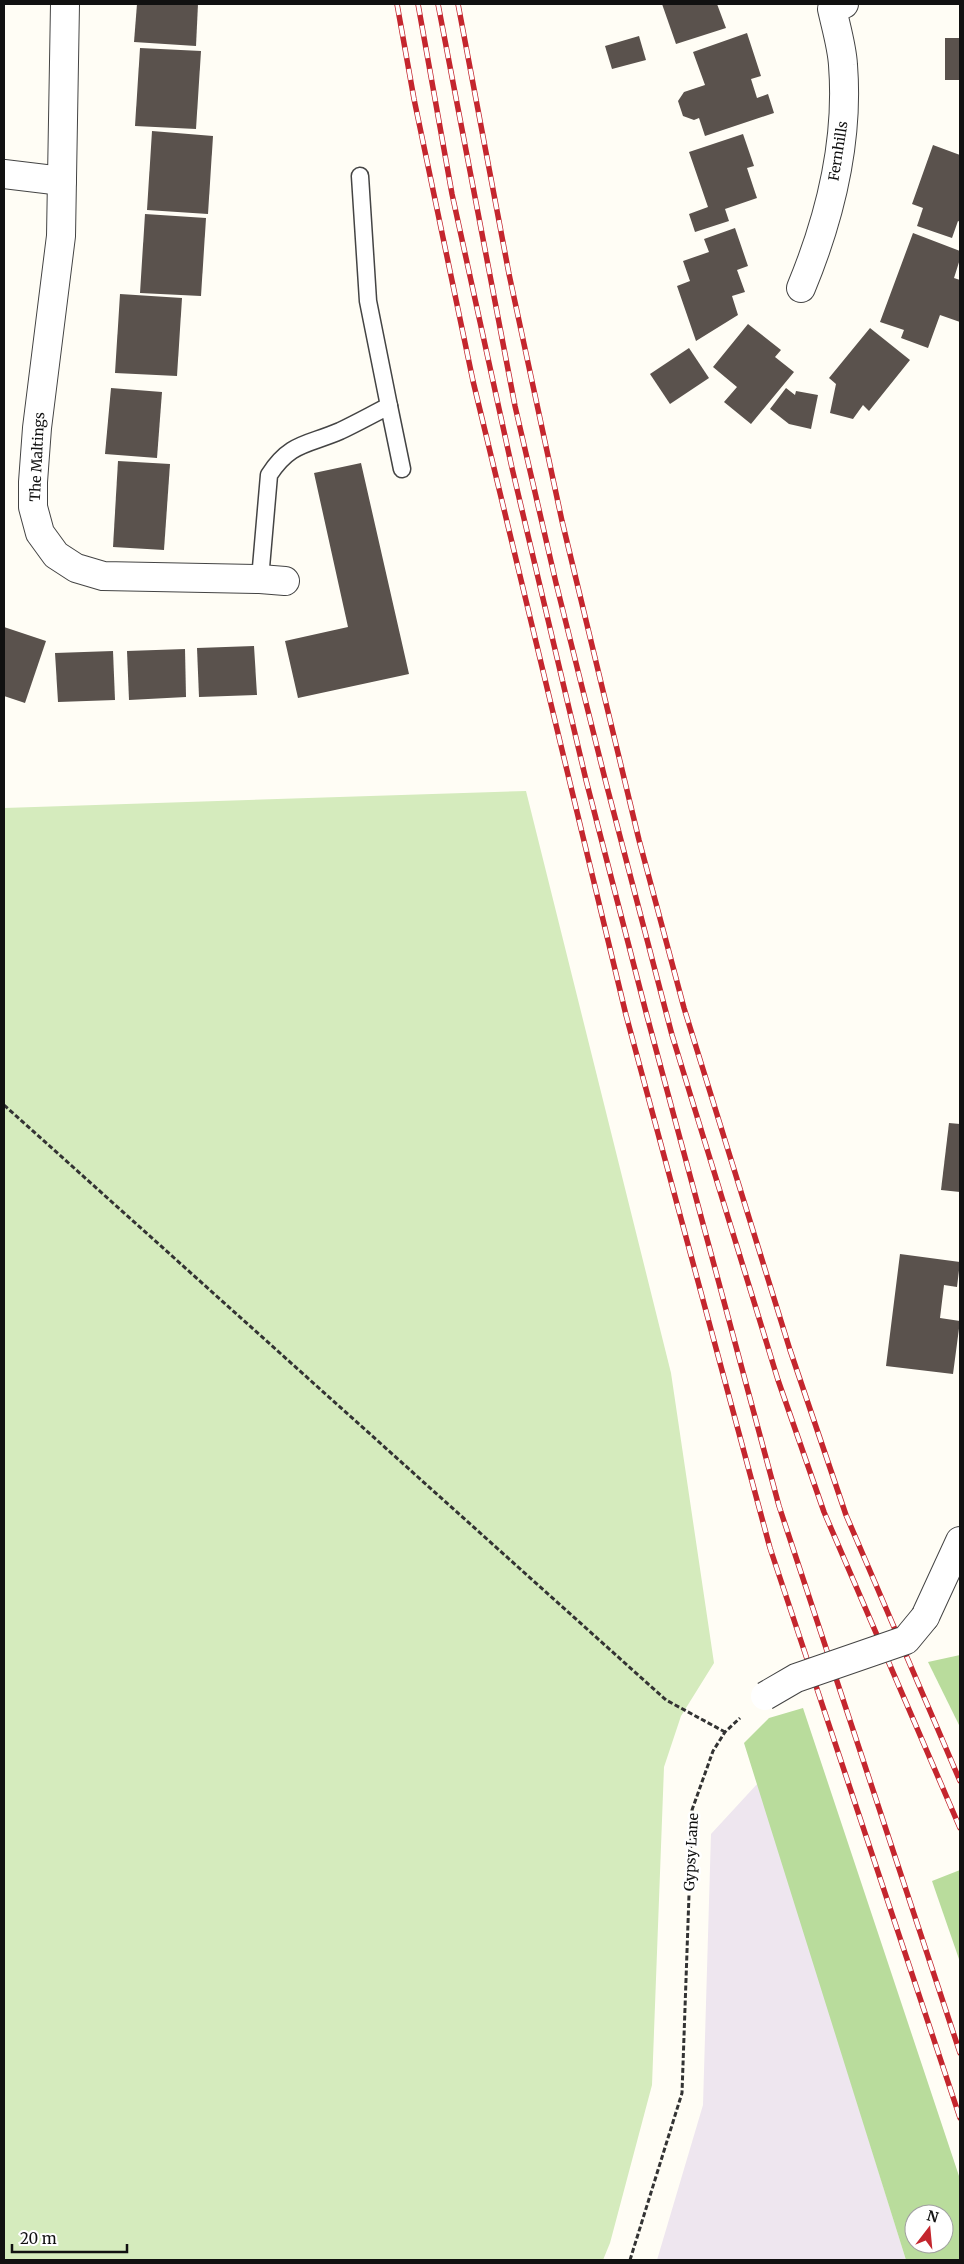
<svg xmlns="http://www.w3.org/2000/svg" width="964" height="2264" font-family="Merriweather,serif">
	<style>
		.industrial { fill: #eee6ef }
		.green { fill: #d5ebbd }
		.forest { fill: #b9dc9c; fill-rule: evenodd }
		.building { fill: #5a524d }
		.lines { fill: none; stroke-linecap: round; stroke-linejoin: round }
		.service-casing { stroke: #444; stroke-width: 19 }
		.minor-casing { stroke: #444; stroke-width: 30 }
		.path { stroke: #333; stroke-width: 3; stroke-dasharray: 5 2.5; stroke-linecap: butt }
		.service { stroke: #fff; stroke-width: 16 }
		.minor { stroke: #fff; stroke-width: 28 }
		.rail-casing { stroke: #c4262e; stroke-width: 5.5 }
		.rail { stroke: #fff; stroke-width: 4; stroke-dasharray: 11; stroke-linecap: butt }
		.minor-bridge-casing { stroke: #444; stroke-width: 30; stroke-linecap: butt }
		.minor-bridge { stroke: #fff; stroke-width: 28 }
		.labels { text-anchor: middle; stroke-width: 5; stroke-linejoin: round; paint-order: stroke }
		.street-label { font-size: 14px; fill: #111; stroke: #fff }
	</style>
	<rect width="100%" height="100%" fill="#fffdf5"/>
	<path class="industrial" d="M758,1783l148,477h-249l46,-155 8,-271z"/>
	<path class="green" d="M526,791l145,582 43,290 -33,53 -17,51 -12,318 -42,158 -7,17h-599v-1452z"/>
	<g class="forest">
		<path d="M960,1655v72l-32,-65z"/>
		<path d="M803,1708l157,471v81h-54l-162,-517 25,-25zM914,2214h30v30h-30z"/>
		<path d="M960,1870v92l-28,-81z"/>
	</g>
	<g class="building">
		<path d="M137,4h61l-2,42 -62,-4z"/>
		<path d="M662,4h55l9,24 -50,16z"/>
		<path d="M747,33l14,43 -10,3 6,19 11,-4 6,19 -69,23 -6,-18 -5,2 -11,-4 -5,-15 6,-9 21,-7 -12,-33z"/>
		<path d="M639,36l7,24 -34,9 -7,-23z"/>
		<rect x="945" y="38" width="15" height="42"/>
		<path d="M140,48l61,3 -5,78 -61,-3z"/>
		<path d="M152,131l61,5 -5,78 -61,-4z"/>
		<path d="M743,134l11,32 -7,2 10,30 -32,11 4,12 -34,11 -6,-18 19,-7 -19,-55z"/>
		<path d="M933,145l27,10v67l-2,-1 -6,17 -35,-12 6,-18 -11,-4z"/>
		<path d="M145,214l61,4 -5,78 -61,-3z"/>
		<path d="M735,228l13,38 -11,4 8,22 -13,4 6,19 -42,26 -19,-55 13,-5 -7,-20 26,-9 -5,-13z"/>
		<path d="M913,233l47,18v8l-6,19 6,2v42l-20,-7 -12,33 -27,-10 3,-8 -24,-8z"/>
		<path d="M120,294l62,4 -5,78 -62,-3z"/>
		<path d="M748,324l33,26 -6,7 19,15 -43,52 -27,-22 13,-15 -24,-20z"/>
		<path d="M870,328l40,32 -41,51 -6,-6 -10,14 -23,-6 6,-29 -7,-6z"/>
		<path d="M689,348l20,30 -39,26 -20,-30z"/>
		<path d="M111,388l51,4 -5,66 -52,-4z"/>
		<path d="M786,388l9,7 1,-4 22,4 -7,34 -22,-5 -19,-15z"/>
		<path d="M118,461l52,3 -6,86 -51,-3z"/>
		<path d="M361,463l48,211 -111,24 -13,-57 63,-14 -34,-154z"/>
		<path d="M4,627l42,14 -21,62 -21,-7z"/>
		<path d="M254,646l3,49 -58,2 -2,-49z"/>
		<path d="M185,649l1,48 -57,3 -2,-49z"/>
		<path d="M113,651l2,49 -57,2 -3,-49z"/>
		<path d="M949,1123l11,1v68l-19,-2z"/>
		<path d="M900,1254l60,8 -3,25 -13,-2 -4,33 20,3 -7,53 -67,-8z"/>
	</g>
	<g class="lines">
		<defs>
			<g id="service">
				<path d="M360,176l8,125 21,105"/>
				<path d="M260,579l9,-104c21,-33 39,-30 71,-44 17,-8 33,-17 49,-25l13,63"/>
			</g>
			<g id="minor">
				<path d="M65,4l-4,232 -24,192 -4,54v25l7,26 16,22 20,13 27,8 157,3 25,2"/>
				<path d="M4,174l58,7"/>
				<path d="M801,288c29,-70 48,-146 42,-223 -1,-18 -7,-38 -11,-56l12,-5"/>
				<path d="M925,1617l35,-76"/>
			</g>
		</defs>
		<use href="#service" class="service-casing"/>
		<use href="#minor" class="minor-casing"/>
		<g class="path">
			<path d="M4,1105l662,595 59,32"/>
			<path d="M630,2260l52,-167 10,-283 21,-59 12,-19 15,-14"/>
		</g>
		<use href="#service" class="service"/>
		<use href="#minor" class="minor"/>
		<defs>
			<g id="rail">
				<path d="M397,4l17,95 59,282 153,634 144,533 190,570"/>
				<path d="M418,4l34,190 60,274 74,312 61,236 132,490 181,547"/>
				<path d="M438,4l77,402 41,177 50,200 66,252 106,345 46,132 136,316"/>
				<path d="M458,4l51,270 53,247 77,319 45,168 106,342 56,165 114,266"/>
			</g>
		</defs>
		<use href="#rail" class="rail-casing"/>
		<use href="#rail" class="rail"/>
		<defs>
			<path id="minor-bridge" d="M765,1696l31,-18 110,-38 19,-23"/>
		</defs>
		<use href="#minor-bridge" class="minor-bridge-casing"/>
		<use href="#minor-bridge" class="minor-bridge"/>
	</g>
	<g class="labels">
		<g class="street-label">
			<text transform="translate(838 151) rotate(-81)" y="5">Fernhills</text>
			<text transform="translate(37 457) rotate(-87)" y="5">The Maltings</text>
			<text transform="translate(691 1852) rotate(-87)" y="5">Gypsy Lane</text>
		</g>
	</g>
	<rect width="964" height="2264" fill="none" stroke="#111111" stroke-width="10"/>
	<g transform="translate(929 2229) rotate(16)"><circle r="24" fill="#ffffff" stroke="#a0a0a0"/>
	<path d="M0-4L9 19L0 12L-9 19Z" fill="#c4262e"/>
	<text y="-8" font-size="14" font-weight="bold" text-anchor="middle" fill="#111111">N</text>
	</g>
	<path d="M12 2244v8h115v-8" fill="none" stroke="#111111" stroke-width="2.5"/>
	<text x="20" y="2244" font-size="15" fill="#111111" stroke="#ffffff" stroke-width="4" paint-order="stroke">20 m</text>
</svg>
